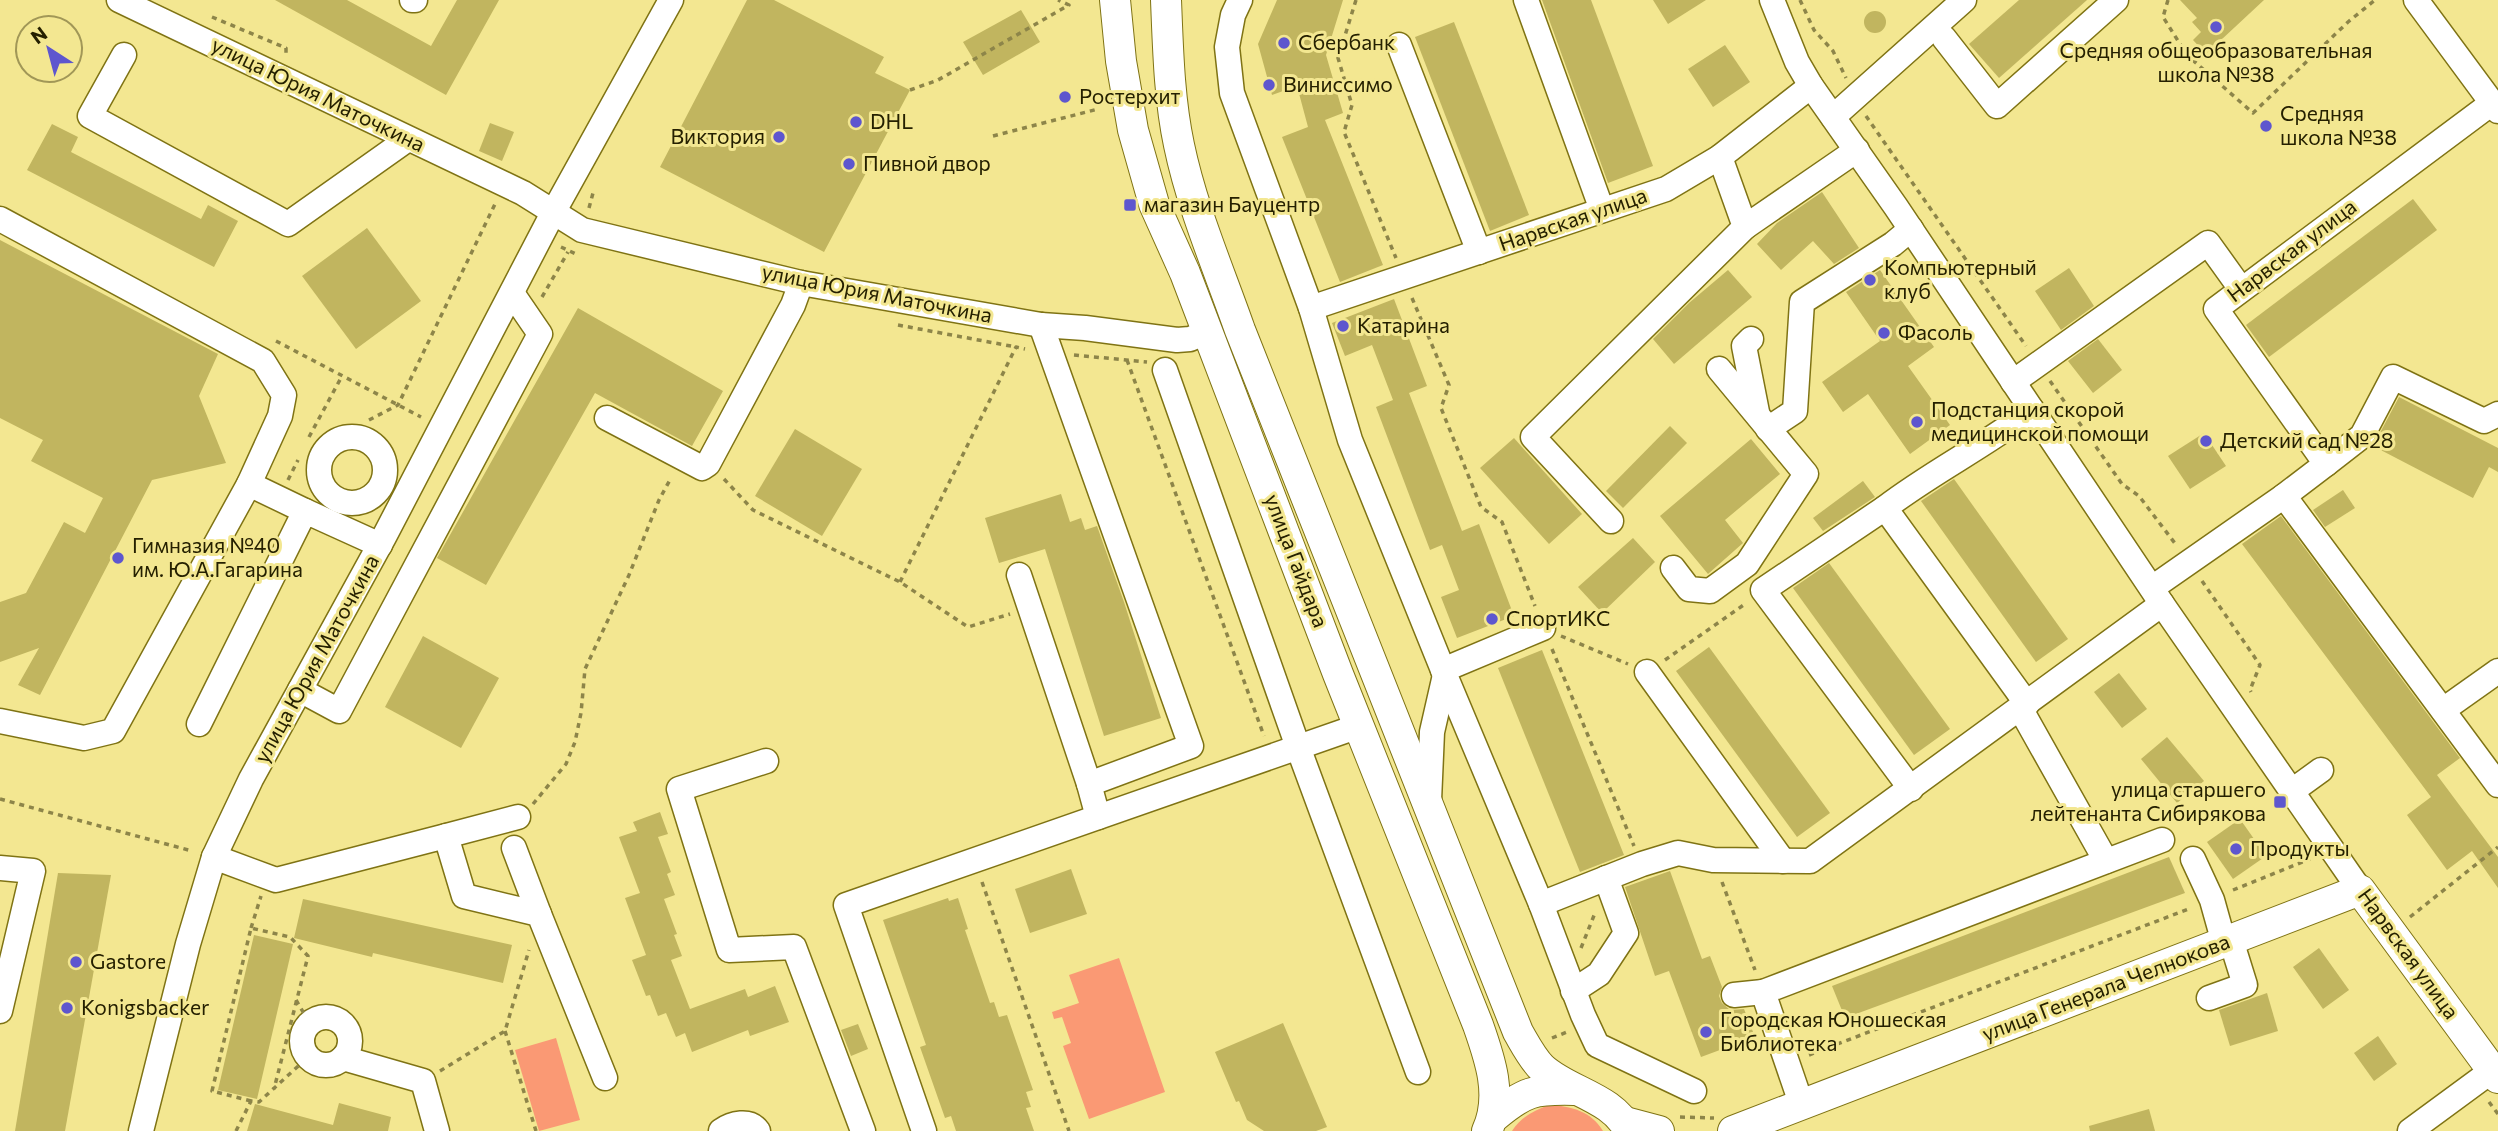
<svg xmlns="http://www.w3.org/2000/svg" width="2498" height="1131" font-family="Commissioner,sans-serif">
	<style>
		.green { fill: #fa9974 }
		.building { fill: #c1b55f }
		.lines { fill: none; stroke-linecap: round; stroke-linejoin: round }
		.minor-casing { stroke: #7f7314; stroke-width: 27 }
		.major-casing { stroke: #7f7314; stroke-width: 32 }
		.path { stroke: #8d8549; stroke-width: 3.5; stroke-dasharray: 5 5; stroke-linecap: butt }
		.minor { stroke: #fff; stroke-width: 24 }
		.major { stroke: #fff; stroke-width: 30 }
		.poi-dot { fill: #5e56ce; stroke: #f3e791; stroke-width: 2.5 }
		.labels { text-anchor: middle; stroke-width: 6; stroke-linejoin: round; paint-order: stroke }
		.poi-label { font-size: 21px; fill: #252000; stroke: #f3e791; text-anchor: start }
		.street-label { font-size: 21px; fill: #252000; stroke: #f3e791 }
	</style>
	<rect width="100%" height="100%" fill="#f3e791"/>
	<g class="green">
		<path d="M1119,958l46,134 -76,27 -26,-73 8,-3 -9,-26 -8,2 -2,-7 27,-9 -10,-28z"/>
		<path d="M556,1038l24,82 -41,11 -24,-81z"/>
		<path d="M1549,1105c22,1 42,6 54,26h-91c9,-14 21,-20 37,-26z"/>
	</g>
	<g class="building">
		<path d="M275,0h72l84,46 26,-46h42l-53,95z"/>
		<path d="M747,0h27l110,57 -9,16 35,17 -86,162 -164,-85z"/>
		<path d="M1277,0h66l-17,55 17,58 -18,7 58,145 -43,17 -58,-145 26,-10 -11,-41 -25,9 -14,-51z"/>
		<path d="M1542,0h49l62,166 -45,17z"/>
		<path d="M1653,0h53l-38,24z"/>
		<path d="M2019,0h68l-88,78 -30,-34z"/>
		<path d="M2180,0h84l-58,54 -13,-14 8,-8 -9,-10 5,-4z"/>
		<path d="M1021,10l19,32 -57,33 -20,-33z"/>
		<circle cx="1875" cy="22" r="11"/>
		<path d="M1454,22l75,193 -39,16 -75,-194z"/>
		<path d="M1725,45l25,37 -37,25 -25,-38z"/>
		<path d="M490,123l24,9 -12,29 -23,-10z"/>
		<path d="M52,124l26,13 -7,15 130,67 7,-14 30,16 -24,46 -187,-97z"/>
		<path d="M1822,192l37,56 -25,16 -21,-23 -32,29 -24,-26 20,-21z"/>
		<path d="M2413,199l24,31 -168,127 -23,-32z"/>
		<path d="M367,228l54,73 -65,48 -54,-73z"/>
		<path d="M0,240l218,114 -19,42 27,67 -74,17 -112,215 -22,-10 21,-37 -39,14v-60l26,-9 38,-71 21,11 18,-35 -72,-37 12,-21 -43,-22z"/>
		<path d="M2069,268l25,38 -33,24 -26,-39z"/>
		<path d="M1728,270l24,27 -78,67 -21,-25 36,-36z"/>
		<path d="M1880,270l54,77 -26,19 42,59 -40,29 -42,-60 -25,18 -21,-30 58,-41 -34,-49z"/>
		<path d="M1394,299l33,87 -18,7 53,138 17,-7 35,92 -57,22 -16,-41 18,-7 -17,-45 -12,5 -54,-143 17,-7 -21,-55 -27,11 -13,-33z"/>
		<path d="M578,308l145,83 -31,55 -97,-53 -109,192 -49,-27z"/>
		<path d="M2098,339l24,31 -29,23 -25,-32z"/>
		<path d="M2399,397l99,51v24l-9,-5 -16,31 -100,-52z"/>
		<path d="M1670,426l17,17 -64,65 -17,-17z"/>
		<path d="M795,429l67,40 -40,67 -67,-40z"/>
		<path d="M2204,433l22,33 -36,23 -22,-33z"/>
		<path d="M1514,438l68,76 -33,30 -69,-76z"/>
		<path d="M1751,439l29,35 -55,46 18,23 -35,31 -48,-58z"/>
		<path d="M1954,479l114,160 -32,23 -115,-161z"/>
		<path d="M1863,481l12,16 -52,34 -10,-13z"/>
		<path d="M2343,490l12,18 -30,19 -12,-17z"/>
		<path d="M1061,494l9,28 11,-4 4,12 12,-4 27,76 37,116 -57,18 -59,-187 -46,14 -14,-45z"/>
		<path d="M2281,516l179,242 -23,17 61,82v31l-26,-37 -25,19 -40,-55 24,-18 -189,-253z"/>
		<path d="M1633,538l22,24 -53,51 -24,-26z"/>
		<path d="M1829,563l121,166 -36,26 -121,-167z"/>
		<path d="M423,636l76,42 -38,70 -76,-41z"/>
		<path d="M1709,647l121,166 -33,24 -121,-166z"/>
		<path d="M1542,650l82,205 -44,17 -82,-204z"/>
		<path d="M2119,673l28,36 -25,19 -28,-36z"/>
		<path d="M2167,737l37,44 -27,22 -36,-44z"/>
		<path d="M660,812l8,22 -10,3 13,35 -4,2 8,21 -11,4 13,35 -3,1 8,21 -11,4 19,49 55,-20 3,8 27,-11 14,36 -39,14 -2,-6 -56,22 -7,-19 -9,4 -10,-24 -8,3 -8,-21 -4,1 -14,-36 14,-5 -21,-57 15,-5 -21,-56 18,-6 -4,-9z"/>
		<path d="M2240,819l26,37 -33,23 -26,-37z"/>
		<path d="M2169,857l16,36 -340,125 -13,-32z"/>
		<path d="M1071,869l16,45 -57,19 -15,-44z"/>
		<path d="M1670,871l32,88 8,-3 12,31 -3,9 3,7 8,7 14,-1 11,28 -54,20 -32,-86 -14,5 -30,-89z"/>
		<path d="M58,873l53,2 -46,256h-50z"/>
		<path d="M948,898l1,3 9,-3 10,31 -3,1 25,73 4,-1 5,15 8,-2 26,75 -7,2 5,15 -5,1 8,23h-78l-5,-15 -6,2 -25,-71 6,-2 -43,-125z"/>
		<path d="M303,899l209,46 -9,38 -130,-30 -1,4 -78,-19z"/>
		<path d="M254,935l39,9 -36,155 -39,-9z"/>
		<path d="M2319,948l30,42 -26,19 -30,-42z"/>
		<path d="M2267,993l11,38 -48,15 -11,-36z"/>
		<path d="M1283,1023l44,104 -11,4h-52l-17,-11 -8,-19 -3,1 -21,-50z"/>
		<path d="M858,1024l10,25 -17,7 -10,-26z"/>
		<path d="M2378,1036l19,28 -23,17 -20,-28z"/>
		<path d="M339,1103l52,14 -3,14h-141l8,-27 78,21z"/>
		<path d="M2149,1109l6,22h-65l-1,-5z"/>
	</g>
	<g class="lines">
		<defs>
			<g id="minor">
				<path d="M119,0l404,193 59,37 219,53 240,42 44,3 92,12 13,-1 17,-7"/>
				<path d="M412,0h3"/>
				<path d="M1240,0l-7,15 -6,32 5,46 79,215 39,132 95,235 96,229 42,111 14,30 97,46"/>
				<path d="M1526,0l76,210"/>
				<path d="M1772,0l25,62 14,24 85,121 266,397 198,286"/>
				<path d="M2416,0l82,111"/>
				<path d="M1944,38l53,68 119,-106"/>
				<path d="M1399,45l80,207"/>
				<path d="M124,55l-34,61 198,108 120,-85"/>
				<path d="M1833,117l131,-117"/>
				<path d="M0,219l263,142 21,34 -4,21 -31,68 -136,247 -29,7 -84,-17"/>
				<path d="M1745,227l112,-77"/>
				<path d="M1311,308l355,-119 54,-32 91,-71"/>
				<path d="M1041,325l150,421 -102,38 9,33"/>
				<path d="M1751,339l-7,7 13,66"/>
				<path d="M1165,370l133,377 120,325"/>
				<path d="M2013,382l195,-139 33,46"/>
				<path d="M607,418l95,50 6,-4 85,-159 8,-22"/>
				<path d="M1768,429l27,-18 7,-109 91,-58 18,-15"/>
				<circle cx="352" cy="470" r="33"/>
				<path d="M2326,464l36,-28 31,-59 91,44 14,-7"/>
				<path d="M249,484l56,27"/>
				<path d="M2284,496l214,289"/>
				<path d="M1885,508l-122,82 148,199"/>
				<path d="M1611,521l-78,-84 212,-210 -25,-70"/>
				<path d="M1673,568l16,21 21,2 37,-27 59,-90 -87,-105"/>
				<path d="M1019,575l70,209"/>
				<path d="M2152,588l132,-92 42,-32 -110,-155 276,-206"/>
				<path d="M1443,670l100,-42"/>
				<path d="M1647,672l136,189"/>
				<path d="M300,690l39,21 201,-377 -28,-41"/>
				<path d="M2027,704l-142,-196c47,-36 100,-62 147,-98"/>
				<path d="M2020,708l86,153"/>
				<path d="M2443,710l55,-39"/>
				<path d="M199,724l106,-213 75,34"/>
				<path d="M766,761l-87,28 50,161 65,-3 69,184"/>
				<path d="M2292,791l29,-21"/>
				<path d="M1429,801l3,-69 13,-57"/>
				<path d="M446,836l72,-19"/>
				<path d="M514,848l25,66"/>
				<path d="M214,857l62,23 170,-44 18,60 75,18 66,164"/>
				<path d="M2193,859l19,41 12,43"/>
				<path d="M0,868l33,3 -33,140"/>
				<path d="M1541,904l101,-40 36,-11 35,7 97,1 352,-257"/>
				<path d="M1573,991l26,-17 27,-41 -20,-55"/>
				<path d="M1734,995l29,-3"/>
				<path d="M2209,998l36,-13 -14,-45"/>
				<circle cx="326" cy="1041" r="24"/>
				<path d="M343,1058l80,23 14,50"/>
				<path d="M1802,1106l-39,-114 399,-152"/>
				<path d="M141,1131l47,-187 26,-87 37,-78 133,-242 170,-326 117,-211"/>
				<path d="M721,1131c11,-8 29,-12 37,0"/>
				<path d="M924,1131l-78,-226 513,-179"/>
				<path d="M2410,1131l83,-61"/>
			</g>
			<g id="major">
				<path d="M1115,0l6,61 12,69 21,74 31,69 153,401 140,351c12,34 25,71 9,106"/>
				<path d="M1166,0c2,48 3,98 13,145 13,63 40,125 61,185l278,702c7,12 14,26 24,36 26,24 71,29 87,63"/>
				<path d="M1494,1117c31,-26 40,-28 80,-27"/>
				<path d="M1625,1122l34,9"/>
				<path d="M1733,1131l627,-241 138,188"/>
			</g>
		</defs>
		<use href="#minor" class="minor-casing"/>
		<use href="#major" class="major-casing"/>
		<g class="path">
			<path d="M1356,0l-18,58 14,47 -8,27 52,126"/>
			<path d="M1800,0l14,30 19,21 13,27"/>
			<path d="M2168,0l-5,17 24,38 66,58 95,-91 27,-22"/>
			<path d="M212,17l74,31v7"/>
			<path d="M910,90l28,-10 131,-75 -11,-5"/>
			<path d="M1866,116l160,230"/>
			<path d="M993,136l105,-27"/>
			<path d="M589,208l4,-15"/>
			<path d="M561,247l15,7"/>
			<path d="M542,297l26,-45"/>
			<path d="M1412,298l37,87 -8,23 40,99 21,15 33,84"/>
			<path d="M898,325l118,22"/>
			<path d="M276,341l145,76"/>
			<path d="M1074,355l73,7"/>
			<path d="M1127,360l137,376"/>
			<path d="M2050,381l72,103 17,12 38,50"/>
			<path d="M369,420l29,-15 98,-203"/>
			<path d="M309,437l33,-61"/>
			<path d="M724,479l29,31 147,72 68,45 42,-13"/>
			<path d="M288,480l10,-20"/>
			<path d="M2202,581l58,84 -10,25 1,2"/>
			<path d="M900,582l116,-235 9,2"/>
			<path d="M1561,636l67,28"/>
			<path d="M1552,649l82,197"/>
			<path d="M1665,660l80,-56"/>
			<path d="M0,799l192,52"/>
			<path d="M533,804l33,-40 9,-22 6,-29 4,-44 44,-94 30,-75 12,-22"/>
			<path d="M982,882l87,249"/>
			<path d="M1722,882l33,88"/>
			<path d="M2233,890l77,-31"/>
			<path d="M2410,917l88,-70"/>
			<path d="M251,928l10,-32"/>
			<path d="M1581,948l14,-35"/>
			<path d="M296,1000l13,22"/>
			<path d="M505,1031l31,100"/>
			<path d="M1552,1038l15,-6"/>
			<path d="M1809,1055l382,-147"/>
			<path d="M440,1071l65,-40 24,-81"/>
			<path d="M251,1101l-39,-10 39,-163 39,9 18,19 -34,133"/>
			<path d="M2489,1102l9,12"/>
			<path d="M1680,1117l34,1"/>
			<path d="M236,1131l15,-30 8,1 48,-44"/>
		</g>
		<use href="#minor" class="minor"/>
		<use href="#major" class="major"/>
	</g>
	<g class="poi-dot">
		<circle cx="2216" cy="27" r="7"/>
		<circle cx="1284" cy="43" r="7"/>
		<circle cx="1269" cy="85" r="7"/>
		<circle cx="1065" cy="97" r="7"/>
		<circle cx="856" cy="122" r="7"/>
		<circle cx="2266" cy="126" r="7"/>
		<circle cx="779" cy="137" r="7"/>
		<circle cx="849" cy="164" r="7"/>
		<rect x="1123" y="198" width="14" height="14" rx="3.5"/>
		<circle cx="1870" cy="280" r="7"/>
		<circle cx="1343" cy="326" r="7"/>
		<circle cx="1884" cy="333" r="7"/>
		<circle cx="1917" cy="422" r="7"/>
		<circle cx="2206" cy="441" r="7"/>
		<circle cx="118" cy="558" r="7"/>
		<circle cx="1492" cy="619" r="7"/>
		<rect x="2273" y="795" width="14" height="14" rx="3.5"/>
		<circle cx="2236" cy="849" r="7"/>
		<circle cx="76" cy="962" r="7"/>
		<circle cx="67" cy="1008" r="7"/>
		<circle cx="1706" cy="1032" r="7"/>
	</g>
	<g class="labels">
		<g class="poi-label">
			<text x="1298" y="50">Сбербанк</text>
			<text x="2216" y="58" text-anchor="middle">Средняя общеобразовательная<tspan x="2216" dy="24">школа №38</tspan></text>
			<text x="1283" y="92">Виниссимо</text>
			<text x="1079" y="104">Ростерхит</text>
			<text x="2280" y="121">Средняя<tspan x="2280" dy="24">школа №38</tspan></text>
			<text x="870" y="129">DHL</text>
			<text x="765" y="144" text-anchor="end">Виктория</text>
			<text x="863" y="171">Пивной двор</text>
			<text x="1144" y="212">магазин Бауцентр</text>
			<text x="1884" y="275">Компьютерный<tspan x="1884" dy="24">клуб</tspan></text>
			<text x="1357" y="333">Катарина</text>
			<text x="1898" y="340">Фасоль</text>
			<text x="1931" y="417">Подстанция скорой<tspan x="1931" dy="24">медицинской помощи</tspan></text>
			<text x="2220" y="448">Детский сад №28</text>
			<text x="132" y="553">Гимназия №40<tspan x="132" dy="24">им. Ю.А.Гагарина</tspan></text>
			<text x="1506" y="626">СпортИКС</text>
			<text x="2266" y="797" text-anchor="end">улица старшего<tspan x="2266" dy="24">лейтенанта Сибирякова</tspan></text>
			<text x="2250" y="856">Продукты</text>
			<text x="90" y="969">Gastore</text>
			<text x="81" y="1015">Konigsbacker</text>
			<text x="1720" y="1027">Городская Юношеская<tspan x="1720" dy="24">Библиотека</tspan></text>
		</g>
		<g class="street-label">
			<text transform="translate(318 95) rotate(26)" y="7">улица Юрия Маточкина</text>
			<text transform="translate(1573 220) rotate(-19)" y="7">Нарвская улица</text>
			<text transform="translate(2292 251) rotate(-37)" y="7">Нарвская улица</text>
			<text transform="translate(877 294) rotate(11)" y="7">улица Юрия Маточкина</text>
			<text transform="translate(1296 561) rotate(69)" y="7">улица Гайдара</text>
			<text transform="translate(317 659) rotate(-61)" y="7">улица Юрия Маточкина</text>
			<text transform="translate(2408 954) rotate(54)" y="7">Нарвская улица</text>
			<text transform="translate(2106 988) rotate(-21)" y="7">улица Генерала Челнокова</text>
		</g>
	</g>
	<g transform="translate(49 49) rotate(324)"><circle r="33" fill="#f3e791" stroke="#a19757" stroke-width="2"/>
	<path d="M0-5L12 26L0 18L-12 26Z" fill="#5e56ce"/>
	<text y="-10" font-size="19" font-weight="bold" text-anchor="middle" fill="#252000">N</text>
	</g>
</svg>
